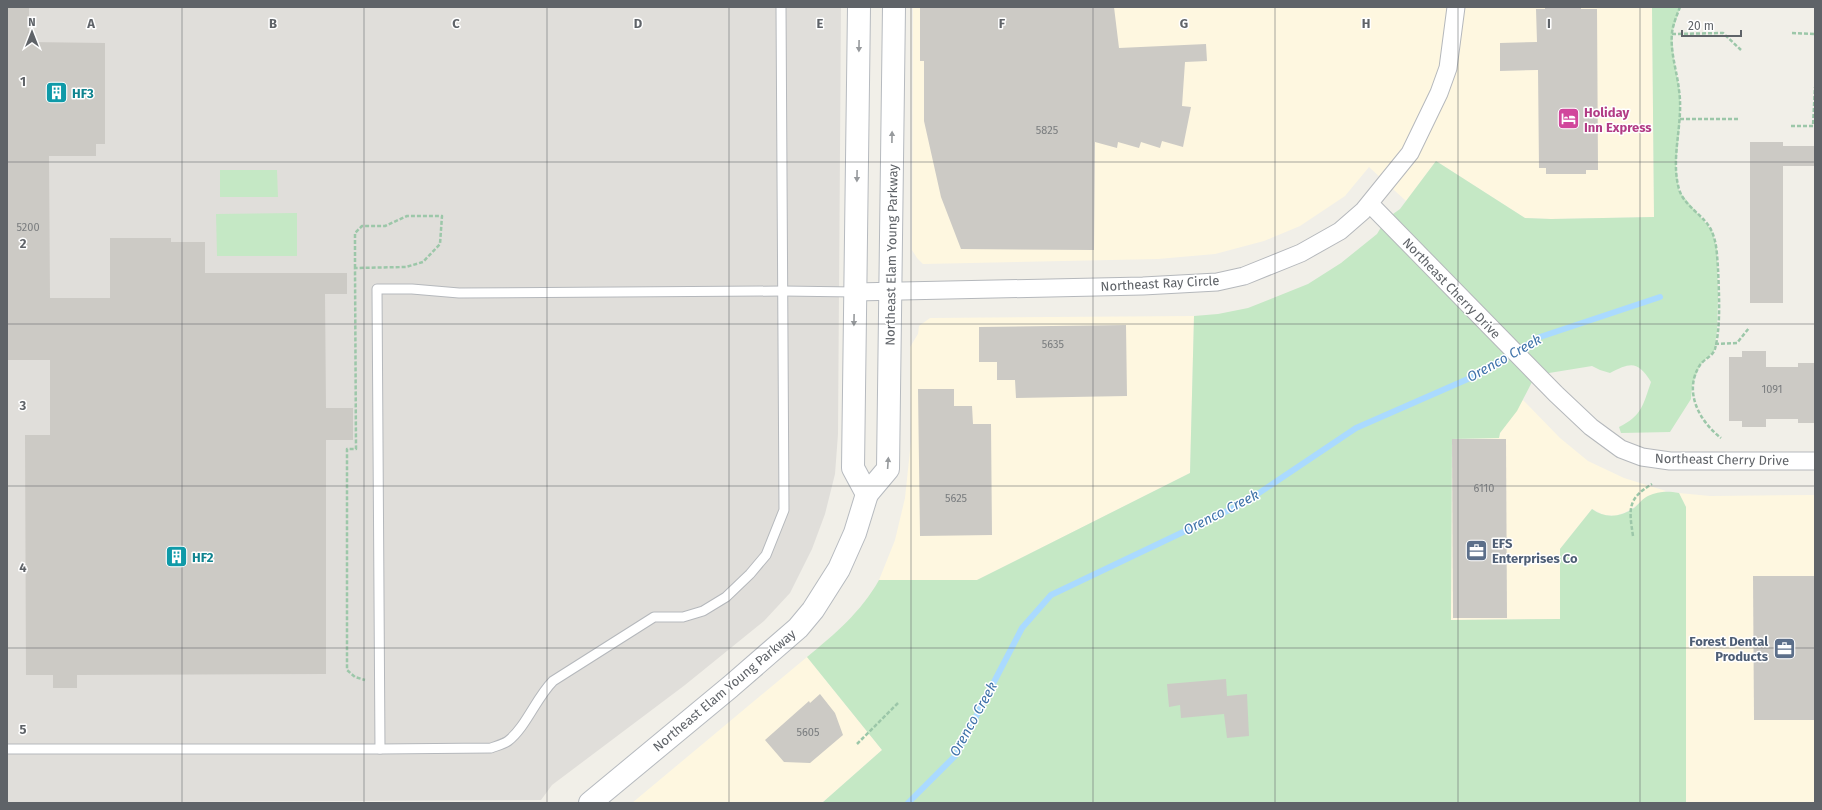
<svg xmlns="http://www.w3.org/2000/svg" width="1822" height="810" font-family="'Fira Sans',sans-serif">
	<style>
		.commercial { fill: #fef7e0 }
		.industrial { fill: #e0deda }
		.green { fill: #c5e8c5 }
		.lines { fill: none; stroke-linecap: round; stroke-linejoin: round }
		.stream { stroke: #aadaff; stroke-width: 6 }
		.building { fill: #cccac5 }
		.lane-casing { stroke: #b5b8bc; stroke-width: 11 }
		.street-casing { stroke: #b5b8bc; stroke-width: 19 }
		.secondary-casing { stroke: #b6babf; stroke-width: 24 }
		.path { stroke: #9cc7a9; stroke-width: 2.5; stroke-dasharray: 4 2; stroke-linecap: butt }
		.lane { stroke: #fff; stroke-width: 9 }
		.street { stroke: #fff; stroke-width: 17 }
		.secondary { stroke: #fff; stroke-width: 22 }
		.oneway { fill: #979a9d }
		.grid { fill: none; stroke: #5f6368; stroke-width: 1; stroke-opacity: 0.55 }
		.labels { text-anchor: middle; stroke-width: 3; stroke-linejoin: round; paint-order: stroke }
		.number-label { font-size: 11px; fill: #7a7d7f }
		.culture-label { font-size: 13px; font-weight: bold; fill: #0d838f; stroke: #fff; text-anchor: start }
		.hotel-label { font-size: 13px; font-weight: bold; fill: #b23c85; stroke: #fff; text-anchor: start }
		.street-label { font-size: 13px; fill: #5f6368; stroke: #fff }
		.service-label { font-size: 13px; font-weight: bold; fill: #4e5e75; stroke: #fff; text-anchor: start }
		.water-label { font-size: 14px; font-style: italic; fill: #4174aa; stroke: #fff }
		.grid-label { font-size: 13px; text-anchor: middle; font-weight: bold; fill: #5f6368; stroke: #fff; stroke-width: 3; stroke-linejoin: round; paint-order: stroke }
	</style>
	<rect width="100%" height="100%" fill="#f1efe8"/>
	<g class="commercial">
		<path d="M913,7h739l2,210 -103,2 -26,-1 -89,-57 -30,40 -37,-34 -24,29 -45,30 -36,15 -49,13 -57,5 -235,5 -6,-6 -5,-8z"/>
		<path d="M1194,316l-4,157 -213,107h-98l16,-40 10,-42 6,-57 -1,-94 8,-13 1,-8 11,-8z"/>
		<path d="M1523,400l37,38 28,23 36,17 42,13 -18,5 -14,11 -8,5 -11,4 -11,-1 -12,-6 -32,40 1,70 -110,1 1,-181 47,-1 1,-5z"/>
		<path d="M1679,493l31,3 105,-1v308h-129v-296z"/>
		<path d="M807,657l75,93 -60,53h-190z"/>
	</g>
	<path class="industrial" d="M7,7h834l-3,427 -3,40 -10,40 -13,35 -22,44 -26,28 -79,64 -133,100 -11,15 -534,3z"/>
	<g class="green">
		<path d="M1652,7h28l-8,27 2,27 6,30v33l-4,42 3,25 33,40 5,18 1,48 -1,34 -3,20 -14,14 -8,21 -1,13 -21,33 -49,1 -2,-6c23,-11 24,-22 32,-45 -13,-21 -20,-20 -41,-9l-10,-3 -8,-4 -43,7 -17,9 -15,29 -17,22 -1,5 -47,1 -1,181 109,-1v-70l32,-40c13,10 29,8 42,-1 5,-4 9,-10 14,-12 11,-5 20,-5 31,-3l7,14v296h-864l60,-53 -75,-93c28,-23 54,-45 72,-77h98l213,-107 4,-157 24,-2 30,-6 60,-24 33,-21 36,-29 9,-15 14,-10 36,-48 89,57 26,1 103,-2z"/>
		<path d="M220,170h57l1,27h-58z"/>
		<path d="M297,213v43h-80l-1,-42z"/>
	</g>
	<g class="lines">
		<path class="stream" d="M908,803l48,-48 66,-127 29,-33 193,-92 112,-75 121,-53 63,-38 120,-40"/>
	</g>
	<g class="building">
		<path d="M7,7h22v35l76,1v101h-9v12h-47l1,142h60v-60h61v4h34v31h142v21h-22l1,114h27v32h-27v234l-249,1v13h-24v-13h-27l-1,-240h25v-75h-43z"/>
		<path d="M920,7h194l5,41 87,-4 1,17 -22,1 -3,44 9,1 -8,40 -21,-6 -2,7 -19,-6 -2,6 -21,-6 -1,6 -22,-6 -1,108 -133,-1 -20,-52 -17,-76v-60h-4z"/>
		<path d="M1545,7h36v2h16l1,161h-12v4h-40v-6h-7l-1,-98 -38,1v-28l37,-1 -1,-33h9z"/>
		<path d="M1750,142h33v4h32v20h-32v137h-33z"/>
		<path d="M1126,325l1,71 -111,2 -1,-18h-18v-18h-18v-35z"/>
		<path d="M1742,351h24v16h32v-4h17v60h-17v-4h-32v8h-24v-6h-13v-64h13z"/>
		<path d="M918,389h36v17h18l1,18h18l1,111 -72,1z"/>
		<path d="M1452,439h54l1,179h-54z"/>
		<path d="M1753,576h62v144h-61z"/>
		<path d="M1226,679l1,17 20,-2 2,42 -22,2 -3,-24 -43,4 -1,-13 -11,2 -2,-23z"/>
		<path d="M820,694l15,19 8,22 -33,28 -26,-1 -19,-22 44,-39 1,2z"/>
	</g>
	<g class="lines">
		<defs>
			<g id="lane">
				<path d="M7,749h373l-3,-460h35l47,4 324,-2 72,1"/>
				<path d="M380,749l111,-1c5,-2 13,-4 17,-7 18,-14 28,-43 45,-60l101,-64h29l20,-6 23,-14 24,-23 16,-19 18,-45 -3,-503"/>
			</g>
			<g id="street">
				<path d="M1370,204l186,190 35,33 30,22 21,8 28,4h145"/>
				<path d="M855,292l288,-6 74,-4 27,-6 57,-23 39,-22 23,-20 47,-58 29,-60 9,-25 8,-61"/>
			</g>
			<g id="secondary">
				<path d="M859,7l-6,461 14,26"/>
				<path d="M590,803l140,-116 68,-59 15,-18 26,-41 16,-36 12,-39 21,-25 6,-462"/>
			</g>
		</defs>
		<use href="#lane" class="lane-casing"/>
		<use href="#street" class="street-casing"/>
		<use href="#secondary" class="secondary-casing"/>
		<g class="path">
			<path d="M1680,7c-3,8 -7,17 -8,26 -2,19 5,38 7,57 5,33 -9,67 0,99 5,18 27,27 33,43 5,11 5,24 6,36 1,25 3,58 -3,81 -2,7 -11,10 -15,16 -17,26 -1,56 21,73"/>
			<path d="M1792,33l23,1"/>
			<path d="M1672,34l51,-1 18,17"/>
			<path d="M1680,119h60"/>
			<path d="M1791,126h22l2,-39"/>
			<path d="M355,268v-35l7,-7h23l22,-10h35l-2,28 -17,18 -17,5 -51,1 1,181h-9v221l8,7 10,3"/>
			<path d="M1715,344l22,-1 12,-15"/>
			<path d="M1633,536c-4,-27 -6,-37 19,-52"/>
			<path d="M857,744l41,-41"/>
		</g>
		<use href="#lane" class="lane"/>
		<use href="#street" class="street"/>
		<use href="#secondary" class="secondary"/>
	</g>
	<defs><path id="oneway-solid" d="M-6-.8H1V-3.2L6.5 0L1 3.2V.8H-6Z"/></defs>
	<g class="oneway">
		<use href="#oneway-solid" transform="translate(859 46) rotate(91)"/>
		<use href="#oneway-solid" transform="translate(892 137) rotate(-89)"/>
		<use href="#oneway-solid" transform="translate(857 176) rotate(91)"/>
		<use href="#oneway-solid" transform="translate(854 320) rotate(91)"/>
		<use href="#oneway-solid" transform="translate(888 463) rotate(-86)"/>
	</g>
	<path class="grid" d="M182,7v796M364,7v796M547,7v796M729,7v796M911,7v796M1093,7v796M1275,7v796M1458,7v796M1640,7v796M7,162h1808M7,324h1808M7,486h1808M7,648h1808"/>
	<defs>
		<symbol id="building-square" viewBox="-11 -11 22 22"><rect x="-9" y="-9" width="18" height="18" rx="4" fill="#0f9aa8" stroke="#fff"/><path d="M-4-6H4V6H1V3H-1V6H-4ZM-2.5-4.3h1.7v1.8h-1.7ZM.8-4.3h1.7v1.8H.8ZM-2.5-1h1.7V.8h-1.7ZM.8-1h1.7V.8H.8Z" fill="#fff"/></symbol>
		<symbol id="hotel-square" viewBox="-11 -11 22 22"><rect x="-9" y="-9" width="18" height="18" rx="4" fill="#d1479c" stroke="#fff"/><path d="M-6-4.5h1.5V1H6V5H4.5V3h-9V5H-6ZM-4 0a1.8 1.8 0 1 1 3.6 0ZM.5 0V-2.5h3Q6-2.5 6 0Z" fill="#fff"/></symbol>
		<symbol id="office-square" viewBox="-11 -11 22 22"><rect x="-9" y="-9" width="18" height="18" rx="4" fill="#5c6f8a" stroke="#fff"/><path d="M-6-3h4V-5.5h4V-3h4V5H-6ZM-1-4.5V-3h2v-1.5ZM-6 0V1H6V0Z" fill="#fff"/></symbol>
	</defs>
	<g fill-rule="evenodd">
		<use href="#building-square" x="44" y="80" width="25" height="25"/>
		<use href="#hotel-square" x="1556" y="106" width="25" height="25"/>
		<use href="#office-square" x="1464" y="538" width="25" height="25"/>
		<use href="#building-square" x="164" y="544" width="25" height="25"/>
		<use href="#office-square" x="1772" y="636" width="25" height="25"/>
	</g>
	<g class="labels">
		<g class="number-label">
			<text x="1047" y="134">5825</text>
			<text x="28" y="231">5200</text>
			<text x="1053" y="348">5635</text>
			<text x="1772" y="393">1091</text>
			<text x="1484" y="492">6110</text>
			<text x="956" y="502">5625</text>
			<text x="808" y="736">5605</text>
		</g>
		<g class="culture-label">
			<text x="72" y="98">HF3</text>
			<text x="192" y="562">HF2</text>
		</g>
		<g class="hotel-label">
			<text x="1584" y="117">Holiday<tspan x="1584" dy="15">Inn Express</tspan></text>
		</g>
		<g class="street-label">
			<text transform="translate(891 255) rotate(-89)" y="5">Northeast Elam Young Parkway</text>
			<text transform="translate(1160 283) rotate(-3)" y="5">Northeast Ray Circle</text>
			<text transform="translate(1452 288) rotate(46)" y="5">Northeast Cherry Drive</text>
			<text transform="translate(1722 459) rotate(1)" y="5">Northeast Cherry Drive</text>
			<text transform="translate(724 690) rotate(-40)" y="5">Northeast Elam Young Parkway</text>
		</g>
		<g class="service-label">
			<text x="1492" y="548">EFS<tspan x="1492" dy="15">Enterprises Co</tspan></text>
			<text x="1768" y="646" text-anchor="end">Forest Dental<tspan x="1768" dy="15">Products</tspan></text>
		</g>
		<g class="water-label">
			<text transform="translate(1504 358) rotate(-29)" y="5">Orenco Creek</text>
			<text transform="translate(1221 512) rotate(-27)" y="5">Orenco Creek</text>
			<text transform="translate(973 719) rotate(-61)" y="5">Orenco Creek</text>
		</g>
	</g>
	<g class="grid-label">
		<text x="91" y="28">A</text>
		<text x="273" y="28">B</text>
		<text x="456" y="28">C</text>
		<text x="638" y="28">D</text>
		<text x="820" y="28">E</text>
		<text x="1002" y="28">F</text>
		<text x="1184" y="28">G</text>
		<text x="1366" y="28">H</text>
		<text x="1549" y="28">I</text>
		<text x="23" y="86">1</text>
		<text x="23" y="248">2</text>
		<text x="23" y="410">3</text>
		<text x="23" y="572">4</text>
		<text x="23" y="734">5</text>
	</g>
	<rect width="1822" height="810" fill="none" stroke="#5f6368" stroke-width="16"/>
	<g transform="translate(32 32)" stroke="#ffffff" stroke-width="3" paint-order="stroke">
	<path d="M0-3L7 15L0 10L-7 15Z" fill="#5f6368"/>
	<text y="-6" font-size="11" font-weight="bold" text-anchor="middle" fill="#5f6368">N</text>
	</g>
	<path d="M1682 30v6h59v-6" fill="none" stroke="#5f6368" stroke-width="2"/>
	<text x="1688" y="30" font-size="12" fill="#5f6368" stroke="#ffffff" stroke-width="3" paint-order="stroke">20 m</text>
</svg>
